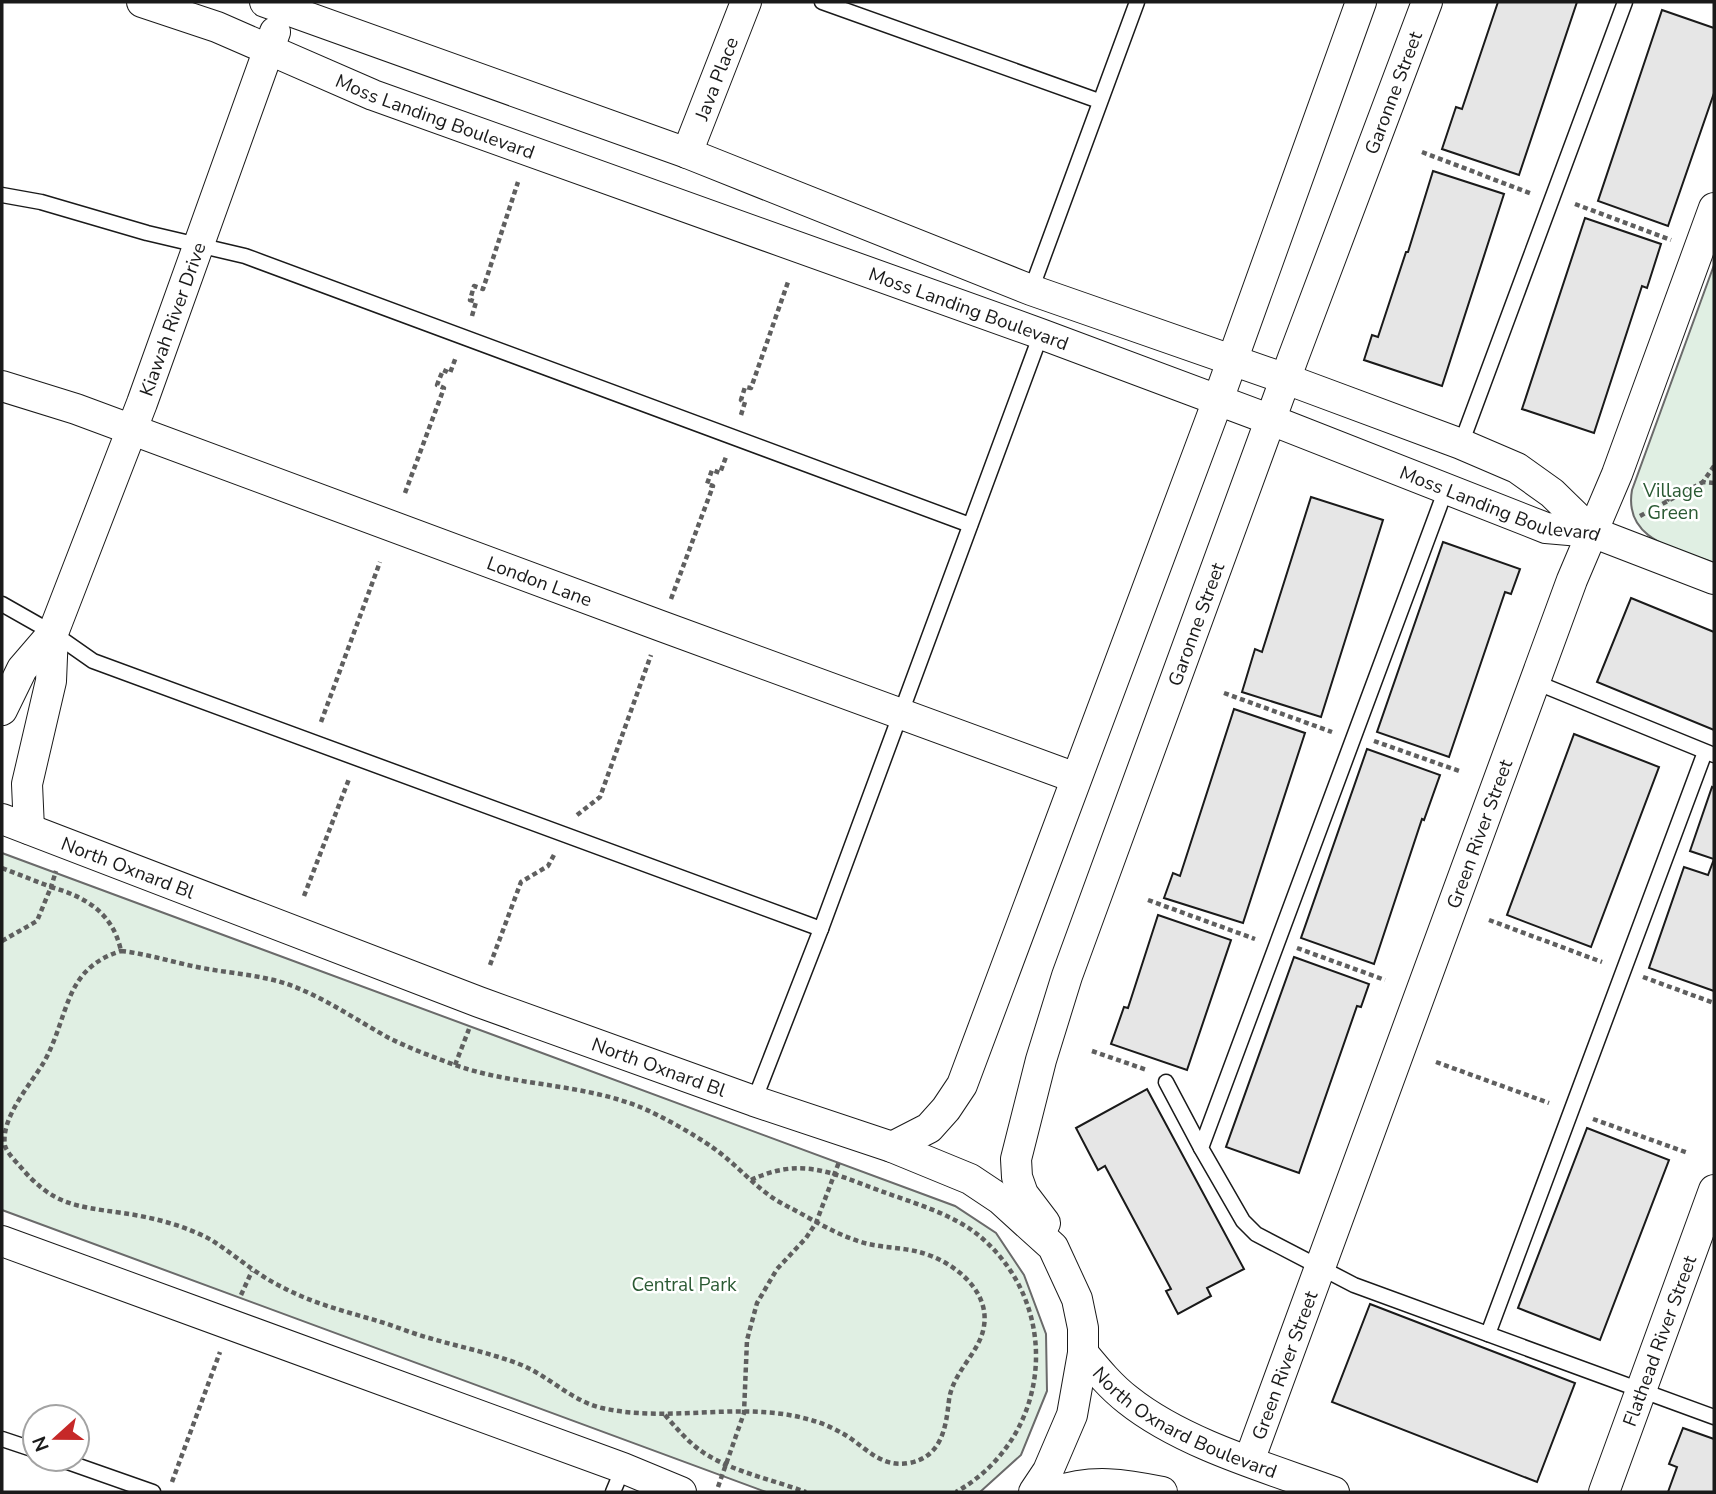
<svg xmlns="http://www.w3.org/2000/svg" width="1716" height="1494" font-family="'Nunito Sans',sans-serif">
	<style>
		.green { fill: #e0efe3; stroke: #6a6a6a; stroke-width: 2 }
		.building { fill: #e6e6e6; stroke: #1a1a1a; stroke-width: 2 }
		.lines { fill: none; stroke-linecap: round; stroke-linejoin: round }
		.service-casing { stroke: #1a1a1a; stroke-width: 17 }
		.minor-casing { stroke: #1a1a1a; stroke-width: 32 }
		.path { stroke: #5f5f5f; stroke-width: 4.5; stroke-dasharray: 5 3.5; stroke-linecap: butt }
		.service { stroke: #fff; stroke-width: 14 }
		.minor { stroke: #fff; stroke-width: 30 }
		.labels { text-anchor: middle; stroke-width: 5; stroke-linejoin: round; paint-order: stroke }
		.street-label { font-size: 19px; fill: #1a1a1a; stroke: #fff }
		.park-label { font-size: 19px; fill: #2b5a34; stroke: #fff }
	</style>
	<rect width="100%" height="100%" fill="#fff"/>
	<g class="green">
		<path d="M1714,265v298c-36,-14 -91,-22 -82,-73z"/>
		<path d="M2,853l953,353 41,27 28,42 22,59 1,57 -26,64 -41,37h-214l-764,-282z"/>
	</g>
	<g class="building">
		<path d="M1498,2h79l-58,173 -77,-26 14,-42 6,2z"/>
		<path d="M1662,10l52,18v65l-46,133 -70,-25z"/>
		<path d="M1433,171l71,23 -62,192 -78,-26 8,-25 6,2 28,-85h2z"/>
		<path d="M1585,218l76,26 -14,44 -5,-2 -48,147 -72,-24z"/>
		<path d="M1311,497l72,23 -62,197 -79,-25 13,-43 7,3z"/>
		<path d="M1443,542l77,27 -9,25 -6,-2 -56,165 -72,-25z"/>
		<path d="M1631,598l83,34v98l-117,-48z"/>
		<path d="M1234,709l71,24 -62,190 -79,-25 9,-25 7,3z"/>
		<path d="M1574,734l85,33 -68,180 -84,-32z"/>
		<path d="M1367,749l73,26 -16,45 -2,-1 -48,145 -73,-26z"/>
		<path d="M1712,787l2,1v203l-65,-23 35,-101 24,8 6,-16 -24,-8z"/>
		<path d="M1158,915l73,25 -44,130 -76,-26 13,-37 4,1z"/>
		<path d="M1294,957l75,27 -8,23 -4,-1 -58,167 -73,-26z"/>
		<path d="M1147,1089l97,180 -37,19 4,8 -33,18 -12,-23 5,-2 -66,-123 -7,4 -22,-42z"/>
		<path d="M1587,1128l82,32 -69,180 -82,-32z"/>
		<path d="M1370,1304l205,79 -38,99 -205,-80z"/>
		<path d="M1683,1428l31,11v53h-46l9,-25 -8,-3z"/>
	</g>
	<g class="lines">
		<defs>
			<g id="service">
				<path d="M822,2l277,99"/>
				<path d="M2,195l39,7 106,31 98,23 725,269"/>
				<path d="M1031,290l106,-288"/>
				<path d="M1461,444l164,-442"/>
				<path d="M1446,489l-245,659 42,73 13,13 98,51 360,132"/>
				<path d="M2,604l51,29 40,28 728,268"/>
				<path d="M1535,682l179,73"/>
				<path d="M1166,1082l35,66"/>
				<path d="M754,1101l67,-172 220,-595"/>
				<path d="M1488,1334l217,-582"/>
				<path d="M2,1439l33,11"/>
				<path d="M59,1459l94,33"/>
				<path d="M613,1492l10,-24"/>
			</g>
			<g id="minor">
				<path id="s1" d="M142,2l75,25 156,68 668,239 230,86 275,108 46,4 122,47"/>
				<path d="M265,2l422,151 344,137 255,89 175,65 56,24 35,25 40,39"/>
				<path id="s2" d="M687,153l59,-151"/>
				<path id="s3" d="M2,386l74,23 585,217 415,152"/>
				<path id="s4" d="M2,710l20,-41 31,-36 89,-230 133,-371"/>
				<path id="s5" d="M2,819l477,183 275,99 138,46 78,32 30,20 53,48 24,52 6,29v25l-11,62 -24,56 -14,21"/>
				<path d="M29,829l-2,-45 24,-103 2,-48"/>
				<path d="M892,1147l37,-19 17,-19 16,-24 256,-685 143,-398"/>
				<path id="s6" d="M1045,1223l-22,-29 -6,-17 -1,-18 25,-99 26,-84 226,-618 134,-356"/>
				<path d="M2,1241l621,227 58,24"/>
				<path id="s7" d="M1083,1353c14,17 28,34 45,47 55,44 140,68 206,92"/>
				<path id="s8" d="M1249,1461l323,-881 45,-106 97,-266"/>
				<path d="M1055,1492c36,-13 70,-8 107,0"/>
				<path id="s9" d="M1604,1492l110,-302"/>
			</g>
		</defs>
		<use href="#service" class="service-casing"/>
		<use href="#minor" class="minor-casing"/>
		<g class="path">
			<path d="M1422,152l110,42"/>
			<path d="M1575,204l96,36"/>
			<path d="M472,316l4,-14 -6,-2 4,-14 9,3 35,-107"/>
			<path d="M741,415l4,-13 -4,-2 4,-13 6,1 37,-106"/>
			<path d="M1714,466l-11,16 11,1"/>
			<path d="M1643,486l27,14"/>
			<path d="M405,493l39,-105 -7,-3 6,-15 7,3 6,-16"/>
			<path d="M1640,516l63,-34"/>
			<path d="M671,599l42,-113 -6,-2 5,-14 8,3 6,-16"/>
			<path d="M1224,693l108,39"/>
			<path d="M321,722l59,-160"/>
			<path d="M1374,741l88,31"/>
			<path d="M577,815l23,-18 51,-142"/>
			<path d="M2,868l49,19 5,-16"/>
			<path d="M304,896l45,-117"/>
			<path d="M1148,900l107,39"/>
			<path d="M1489,920l113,42"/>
			<path d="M2,941l35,-20 14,-34c35,10 62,26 70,64"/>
			<path d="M1297,948l88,32"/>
			<path d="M121,951c28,3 54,12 81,17 32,6 63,7 93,19 33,13 63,34 94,51 20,10 44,19 66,27 59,21 125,18 185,42 20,8 55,28 72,40 23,16 41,38 64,53 10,6 21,11 31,17 18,10 35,19 54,25 19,6 40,5 58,10 32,8 71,37 65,74 -4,27 -31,45 -35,74 -3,27 -7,57 -40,63 -27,5 -42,-14 -62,-27 -10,-6 -22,-12 -33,-15 -69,-22 -143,3 -212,-13 -31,-7 -54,-33 -83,-44 -34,-13 -69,-19 -103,-30 -15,-5 -30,-11 -45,-15 -31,-9 -61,-17 -89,-32 -25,-12 -46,-31 -69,-46 -26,-15 -61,-24 -91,-28 -48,-7 -70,-8 -103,-48 -4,-4 -12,-13 -14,-19 -5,-28 26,-62 39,-84 26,-47 19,-93 77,-111z"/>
			<path d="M490,965l31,-83 27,-16 7,-13"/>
			<path d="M1643,977l71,26"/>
			<path d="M1092,1051l55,19"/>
			<path d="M1436,1062l113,41"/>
			<path d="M455,1065l14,-36"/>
			<path d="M1593,1119l95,34"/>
			<path d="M751,1180c49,-23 79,-8 127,10 35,13 77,24 105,49 81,72 67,200 -27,253"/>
			<path d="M241,1295l11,-24"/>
			<path d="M665,1415c12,14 24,28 39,38 30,19 69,27 102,39"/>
			<path d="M172,1482l48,-130"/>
			<path d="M718,1487l26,-74 3,-73 10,-37 20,-34 29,-31 10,-15 23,-61"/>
		</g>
		<use href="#service" class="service"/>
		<use href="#minor" class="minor"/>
	</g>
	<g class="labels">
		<g class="street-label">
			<text dy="7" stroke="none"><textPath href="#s2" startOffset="80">Java Place</textPath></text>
			<text dy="7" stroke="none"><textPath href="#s6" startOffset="1204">Garonne Street</textPath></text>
			<text dy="7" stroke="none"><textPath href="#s1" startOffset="315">Moss Landing Boulevard</textPath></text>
			<text dy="7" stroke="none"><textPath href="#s1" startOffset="882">Moss Landing Boulevard</textPath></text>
			<text dy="7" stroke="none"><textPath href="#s4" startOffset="429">Kiawah River Drive</textPath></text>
			<text dy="7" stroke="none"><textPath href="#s1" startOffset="1449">Moss Landing Boulevard</textPath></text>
			<text dy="7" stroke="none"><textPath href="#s3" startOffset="572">London Lane</textPath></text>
			<text dy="7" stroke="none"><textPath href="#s6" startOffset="637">Garonne Street</textPath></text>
			<text dy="7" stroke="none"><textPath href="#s8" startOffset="668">Green River Street</textPath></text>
			<text dy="7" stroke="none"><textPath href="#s5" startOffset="135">North Oxnard Bl</textPath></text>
			<text dy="7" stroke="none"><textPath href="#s5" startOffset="702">North Oxnard Bl</textPath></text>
			<text dy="7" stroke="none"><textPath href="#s9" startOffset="161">Flathead River Street</textPath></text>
			<text dy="7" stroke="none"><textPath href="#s8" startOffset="102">Green River Street</textPath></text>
			<text dy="7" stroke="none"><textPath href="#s7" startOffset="126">North Oxnard Boulevard</textPath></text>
		</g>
		<g class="park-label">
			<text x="1673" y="497">Village<tspan x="1673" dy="22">Green</tspan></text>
			<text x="684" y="1291">Central Park</text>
		</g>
	</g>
	<rect width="1716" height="1494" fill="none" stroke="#1a1a1a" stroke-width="7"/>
	<g transform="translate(56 1438) rotate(249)"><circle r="33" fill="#ffffff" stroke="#a3a3a3" stroke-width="2"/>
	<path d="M0-5L12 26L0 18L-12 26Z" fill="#c62828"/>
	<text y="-10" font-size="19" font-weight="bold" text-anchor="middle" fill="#1a1a1a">N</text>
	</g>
</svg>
